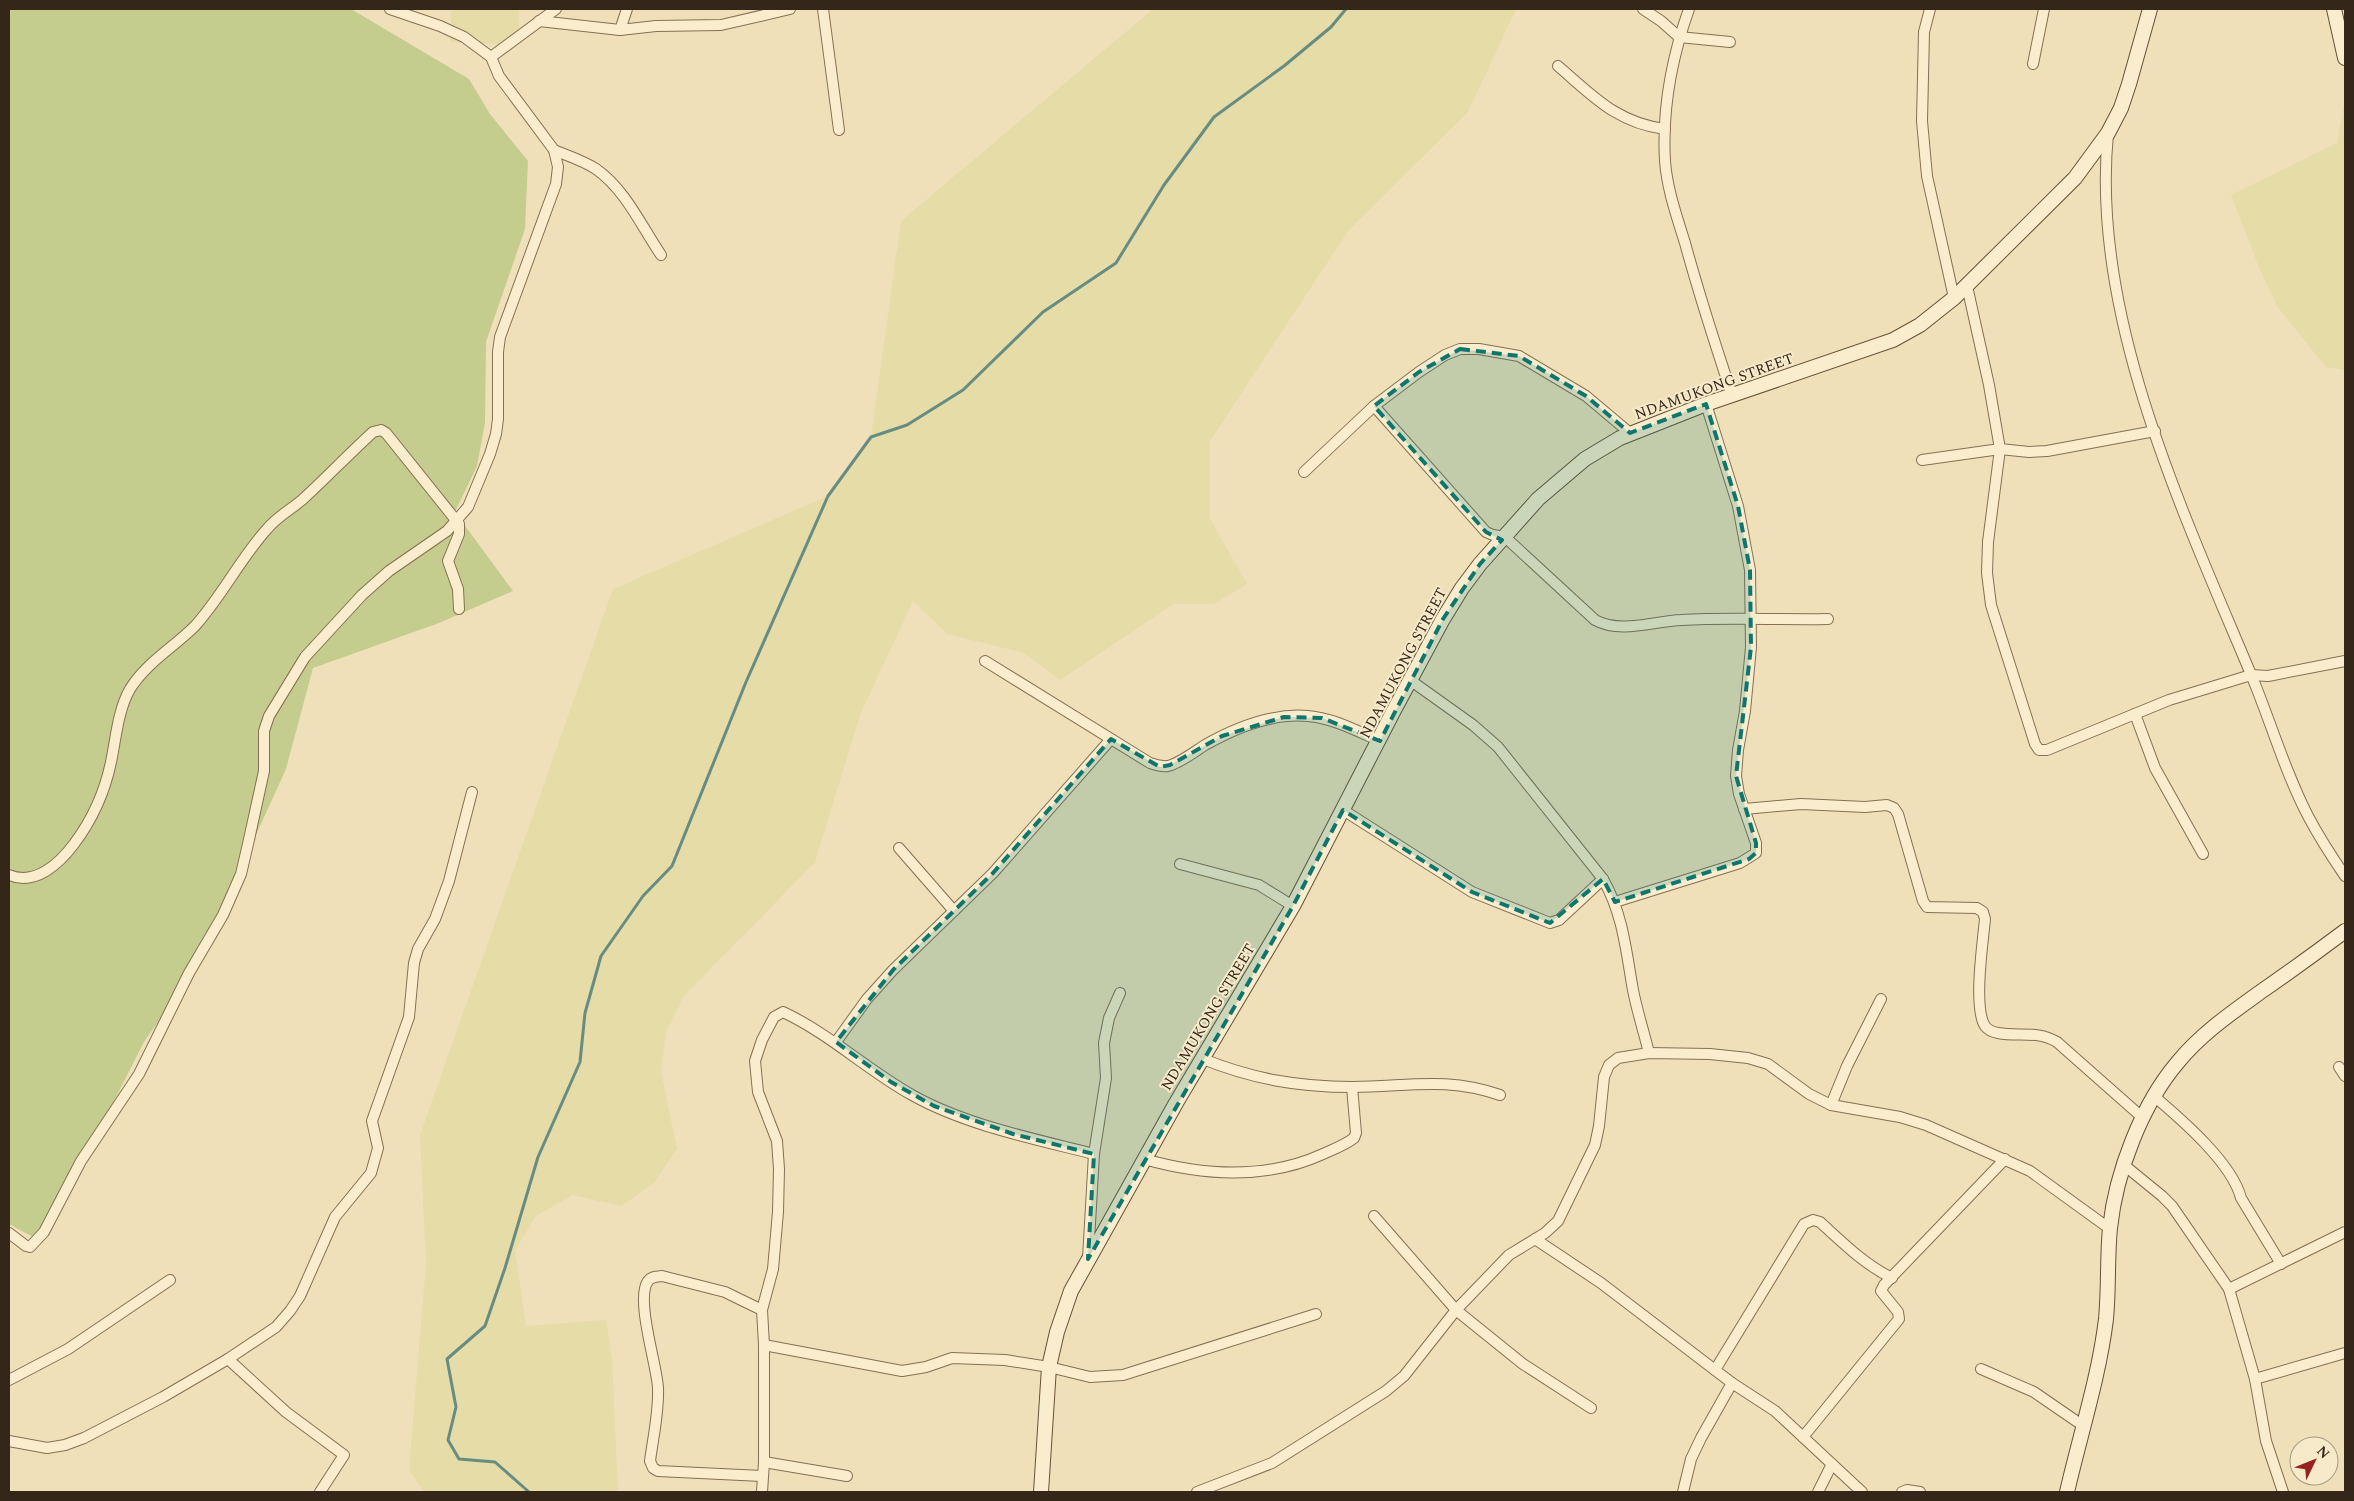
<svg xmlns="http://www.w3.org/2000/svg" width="2354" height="1501" font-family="Spectral,serif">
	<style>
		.farmland { fill: #e5dca7 }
		.green { fill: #c5cd8e }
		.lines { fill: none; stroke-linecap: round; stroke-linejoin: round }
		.stream { stroke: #678d83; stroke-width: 3 }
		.street-casing { stroke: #866f54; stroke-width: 12 }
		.secondary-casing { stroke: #685037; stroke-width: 16 }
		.street { stroke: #faedcd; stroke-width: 10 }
		.secondary { stroke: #faedcd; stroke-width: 14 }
		.marked { fill: #0f766e; fill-opacity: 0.2; stroke: #0f766e; stroke-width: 4; stroke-dasharray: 10 6; stroke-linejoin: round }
		.labels { text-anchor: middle; stroke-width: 4; stroke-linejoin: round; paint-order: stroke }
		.street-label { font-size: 15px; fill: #34271a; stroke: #f6eaca }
	</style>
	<rect width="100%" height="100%" fill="#efe0ba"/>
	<g class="farmland">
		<path d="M451,9h66l2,2v17l-18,16 -51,-2z"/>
		<path d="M1153,9h363l-48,103 -120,119 -138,210v78l37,65 -33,20h-41l-113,76 -36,-27 -77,-19 -34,-33 -53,114 -45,147 -131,134 -18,36 -5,39 16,78 -23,34 -33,23 -49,-11 -37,22 -20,34 11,75 80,-6 6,38 6,134h-194l-15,-22 17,-207 -6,-128 193,-546 215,-93 43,-59 30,-216z"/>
		<path d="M2345,100v270l-19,-3 -49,-61 -17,-36 -29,-75 106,-52z"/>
	</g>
	<path class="green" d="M9,9h342l118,70 21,35 38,47 -3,68 -39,113 -1,81 -8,43 -22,46 58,79 -74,32 -126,45 -27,101 -91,200 -51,73 -102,200 -33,-18z"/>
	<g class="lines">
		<path class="stream" d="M529,1492l-34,-30 -36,-3 -11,-19 8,-33 -9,-48 38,-33 20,-58 33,-111 42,-95 5,-49 16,-57 42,-60 29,-30 74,-184 82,-186 43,-59 36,-12 56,-35 80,-78 73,-49 48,-78 50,-68 70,-51 47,-39 15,-18"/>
		<defs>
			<g id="street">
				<path d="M823,9l16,121"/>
				<path d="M1643,9l18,12 18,16 51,5"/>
				<path d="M1689,9c-17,48 -27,100 -24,152 2,28 12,56 20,82 14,51 30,101 47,152"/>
				<path d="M1930,9l-6,23 -2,89 5,55 27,122"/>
				<path d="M539,21l81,9 36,-4 65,-1 69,-16"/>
				<path d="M620,30l7,-21"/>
				<path d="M491,57l65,-48"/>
				<path d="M2033,64l11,-55"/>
				<path d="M1558,66c35,30 59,57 107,63"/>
				<path d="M2108,134c-18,180 74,376 142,538 20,47 34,98 58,144 11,21 24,41 37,60"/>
				<path d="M554,150c14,6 30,11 42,19 29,20 46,58 65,86"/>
				<path d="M1967,286l22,99 11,64 -12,93 -1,31 4,32 44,139 4,6h8l122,-50 82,-25 17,1 77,-15"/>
				<path d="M1374,406l112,126 7,3 12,2 90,83c25,14 59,1 86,0 49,-3 98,0 147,-1"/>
				<path d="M1922,460l78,-11 29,3 18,-1 108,-20"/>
				<path d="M1304,472l70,-66 45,-34 26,-17 15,-6h19l40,7 67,40 44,37"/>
				<path d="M985,661l165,102c6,2 11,4 18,3 12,-3 26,-14 37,-21 30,-17 68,-32 103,-29 25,2 49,15 72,25"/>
				<path d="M1410,680l63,45 25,22 105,132c20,35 23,72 30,111 4,21 11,42 16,63"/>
				<path d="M2135,714l20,54 48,86"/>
				<path d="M1744,809l57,-5 64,3 22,-2 7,3 4,6 25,87 4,6 50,1 6,4 2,7c-2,22 -12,89 0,107 3,4 7,6 13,7 21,4 39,-3 59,9l86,76"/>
				<path d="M1343,810l129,82 78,31 9,-3 44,-41"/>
				<path d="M899,848l55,63"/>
				<path d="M1180,864l79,21 34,21"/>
				<path d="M9,875c26,11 50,-11 65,-31 18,-24 31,-53 37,-82 5,-24 7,-52 19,-73 16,-26 44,-42 65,-63 27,-30 45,-67 72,-97 10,-12 23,-19 35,-29 24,-22 47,-46 71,-68l8,-2 5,3 73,91v10l-11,27 10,28 1,20"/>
				<path d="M1615,902l125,-39 16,-10v-10l-17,-49 -3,-18 2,-26 7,-39 6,-64 -1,-77 -12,-64 -32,-102"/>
				<path d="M836,1042l31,-43 26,-29 100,-97 118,-134"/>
				<path d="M1203,1059c50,20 95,28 149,28 55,0 93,-11 148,8"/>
				<path d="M2339,1067l6,9"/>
				<path d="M2155,1097c27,23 77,66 86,101l40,66"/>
				<path d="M1831,1105l16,-39 34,-67"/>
				<path d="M1144,1159c60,17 122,21 179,-5 11,-5 22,-9 31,-16l2,-5 -4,-46"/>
				<path d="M2124,1165l38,31 10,10 57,83 26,90 11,62 17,51"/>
				<path d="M1374,1216l82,94 67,54 68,44"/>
				<path d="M9,1233l17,13 4,1 14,-15 37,-71 58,-87 50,-101 34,-58 18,-41 7,-30 16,-73v-40l5,-15 36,-59 57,-62 27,-24 58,-40 21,-24 22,-53 6,-20 2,-15v-67l2,-15 56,-153 2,-17 -4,-17 -55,-74 -8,-19 -27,-20 -24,-11 -50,-17"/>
				<path d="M1535,1239l66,44 131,100 43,28 87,81"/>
				<path d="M1088,1258l6,-104 12,-76 -2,-35 5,-25 11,-25"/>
				<path d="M2229,1289l116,-57"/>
				<path d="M762,1310l-37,-18 -63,-16c-6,1 -10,0 -14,5 -13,18 9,84 10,107 1,24 -5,50 -8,73l3,7 5,3 104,5"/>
				<path d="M764,1345l138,26 24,-4 26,-9 53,2 44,7 41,10 33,-2 193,-61"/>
				<path d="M228,1359l58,53 58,43 -24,37"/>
				<path d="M1981,1369l53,23 48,33"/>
				<path d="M1715,1370l89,-146 9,-4 7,2c23,21 44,42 72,56"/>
				<path d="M2255,1379l90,-26"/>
				<path d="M9,1380l59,-31 102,-69"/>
				<path d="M1803,1437l96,-118 -1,-7 -17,-21 3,-6 121,-126"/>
				<path d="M9,1441l38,7 18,-3 19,-7 79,-41 65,-38 48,-32 14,-16 10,-15 35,-79 36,-44 7,-25 -6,-27 37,-104 5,-54 4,-14 17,-30 14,-38 23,-89"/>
				<path d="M764,1462l83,14"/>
				<path d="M762,1492l2,-30v-117l-2,-35 11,-41 5,-57 1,-43 -2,-28 -19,-49 -3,-31 7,-21 12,-23 9,-5c47,22 84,58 129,83 53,30 123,44 182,59"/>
				<path d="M1197,1492l75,-29 114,-72 18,-15 52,-66 53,-55 36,-22 13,-12 37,-76 4,-19 5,-49 5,-12 9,-7 31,-5 61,1 38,4 20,6 41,30 22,11 69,12 26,8 104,46 80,58"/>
				<path d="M1683,1492l8,-33 10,-21 31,-55"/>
				<path d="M1818,1492l14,-28"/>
				<path d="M1902,1492l5,-2 13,2"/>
			</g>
			<g id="secondary">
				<path d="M2334,9l11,49"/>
				<path d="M1041,1492l8,-125 8,-35 14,-41 105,-188 117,-197 100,-194 50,-93 19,-31 18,-24 58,-65 47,-40 35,-21 86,-34 187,-64 27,-15 34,-27 121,-120 33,-45 13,-25 8,-24 21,-75"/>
				<path d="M2067,1492c13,-57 32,-115 39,-173 3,-31 1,-61 4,-91 6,-56 32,-124 68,-166 23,-28 52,-48 81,-69 29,-20 58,-41 86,-62"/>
			</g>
		</defs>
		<use href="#street" class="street-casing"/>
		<use href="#secondary" class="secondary-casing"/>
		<use href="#street" class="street"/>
		<use href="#secondary" class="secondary"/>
	</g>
	<path class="marked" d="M1460,349l59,7 67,40 44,37 76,-29 32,102 12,64 1,77 -15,129 20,67v10l-7,6 -134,43 -12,-23 -53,44 -78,-31 -129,-82 -50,96 -205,353 6,-105 -81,-20 -79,-28 -43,-24 -55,-40 57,-72 100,-97 118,-134 49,28 10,-2 52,-29 62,-19 38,1 58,23 63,-122 37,-55 22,-24 -16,-8 -112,-126 45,-34z"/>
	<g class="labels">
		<g class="street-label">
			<text transform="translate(1714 386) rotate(-20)" y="5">NDAMUKONG STREET</text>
			<text transform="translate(1403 663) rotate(-62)" y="5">NDAMUKONG STREET</text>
			<text transform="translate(1208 1017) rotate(-59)" y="5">NDAMUKONG STREET</text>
		</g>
	</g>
	<rect width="2354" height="1501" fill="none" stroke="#34271a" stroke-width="20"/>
	<g transform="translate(2314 1461) rotate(47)"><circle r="24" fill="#f6eaca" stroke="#a89c84"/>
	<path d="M0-4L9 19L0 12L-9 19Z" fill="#972222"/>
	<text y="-8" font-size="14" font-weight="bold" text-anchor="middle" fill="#34271a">N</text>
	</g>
</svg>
